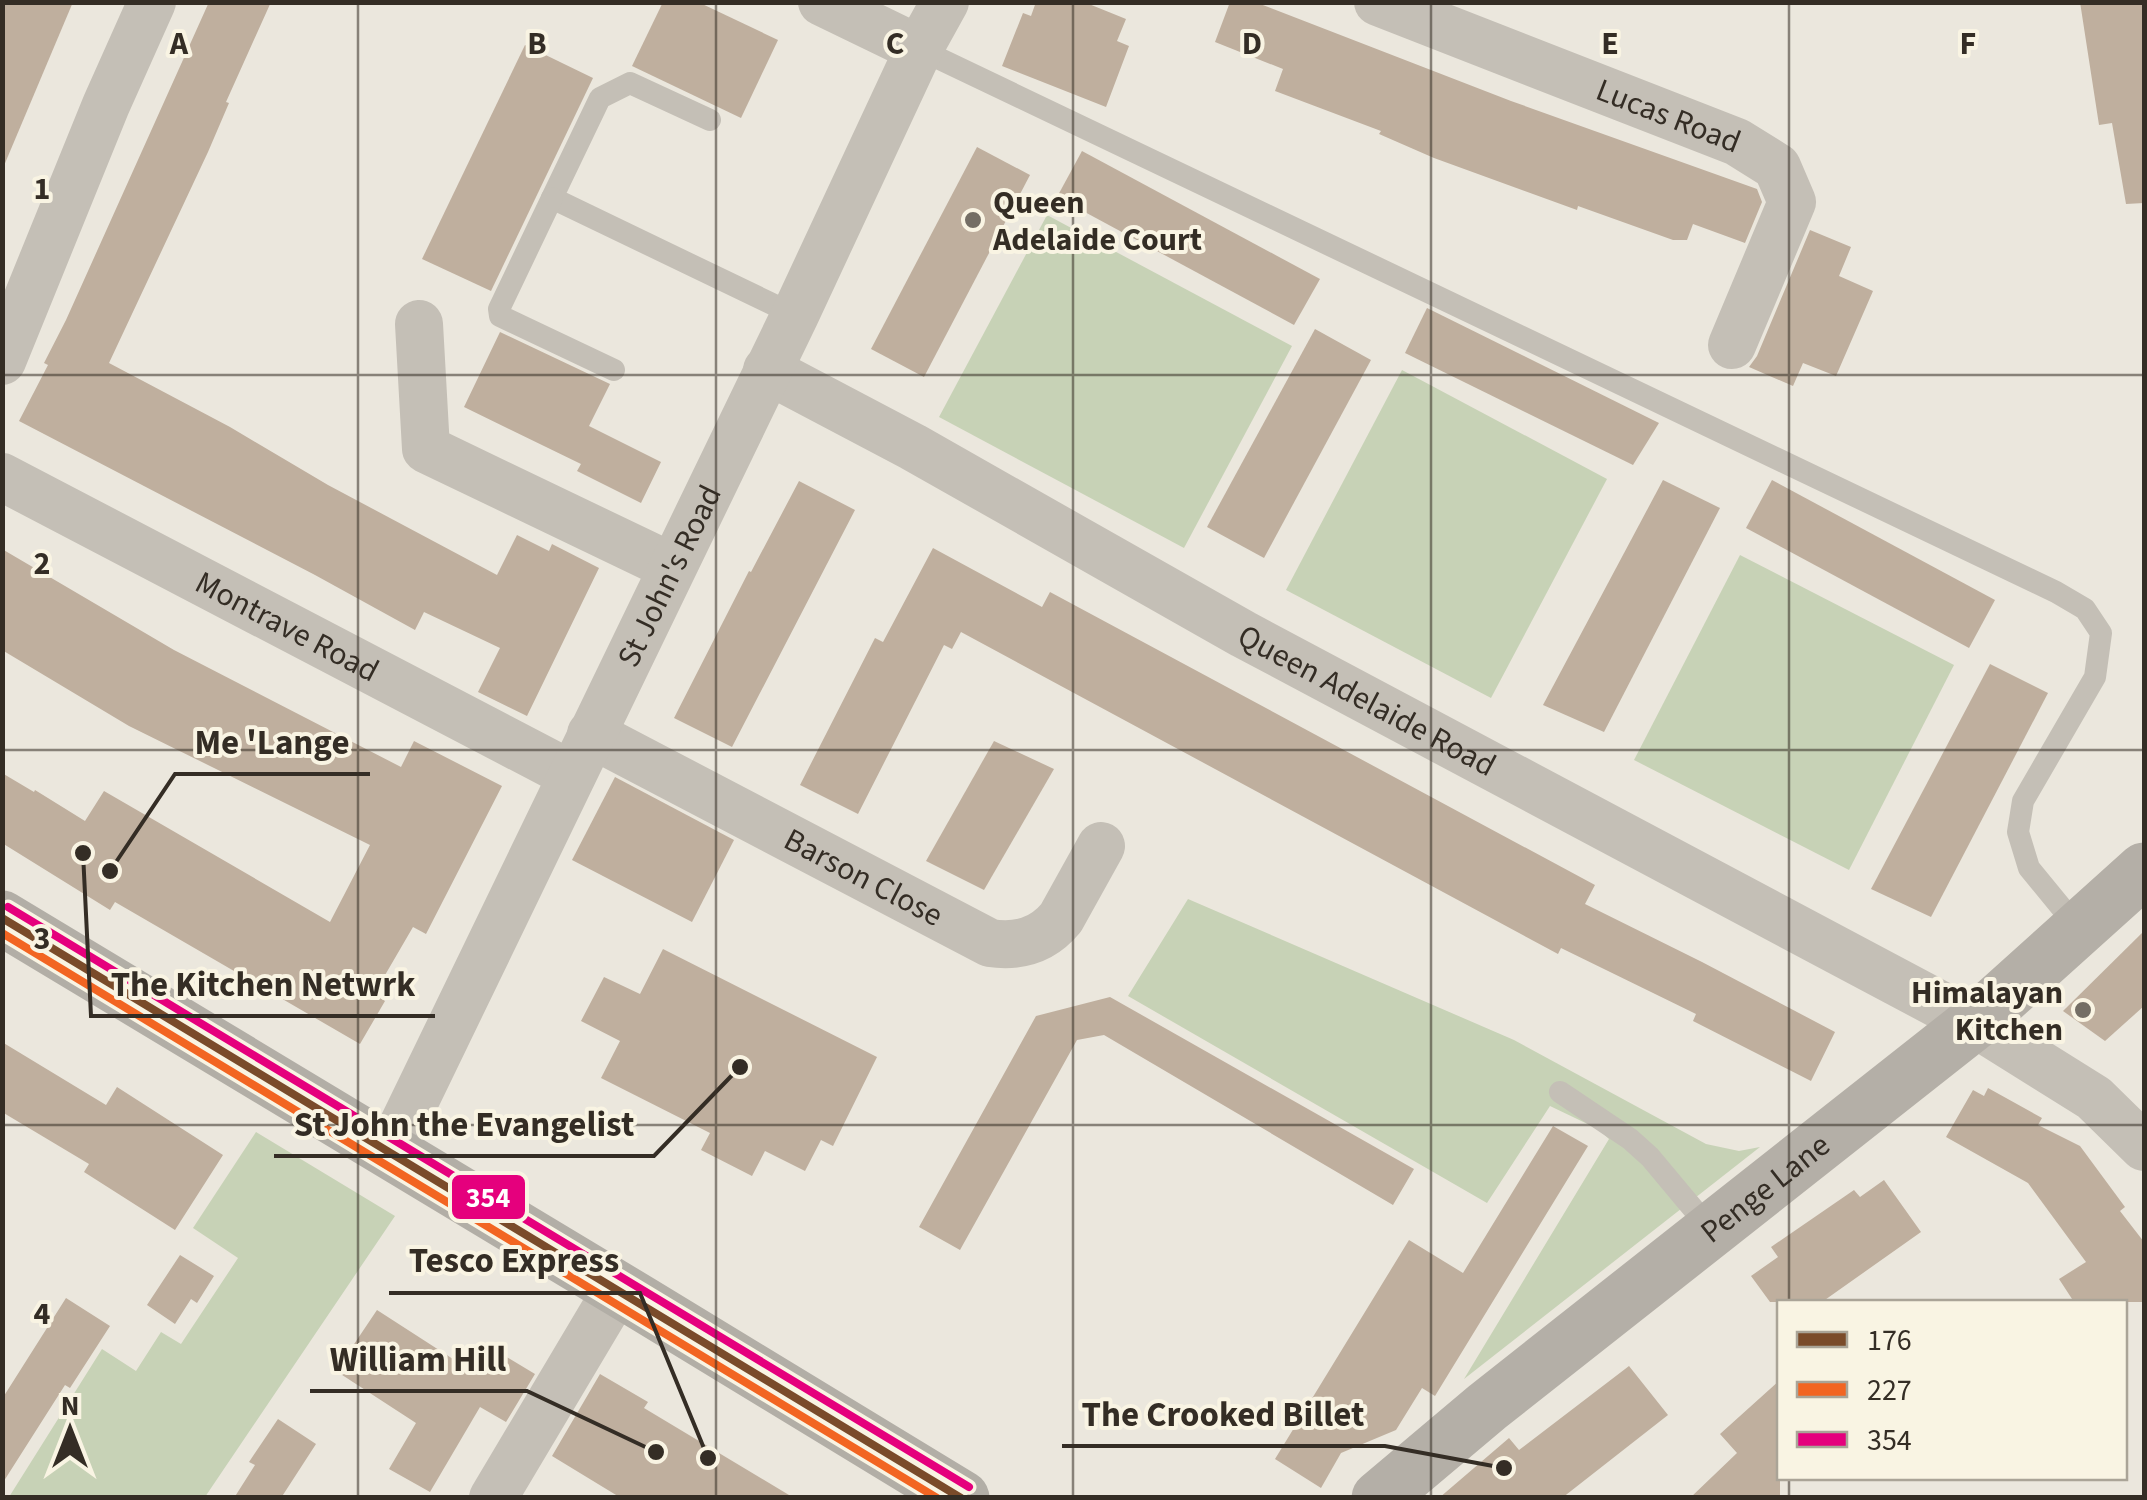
<svg xmlns="http://www.w3.org/2000/svg" width="2147" height="1500" font-family="'Source Sans 3',sans-serif">
	<style>
		.green { fill: #c7d2b6 }
		.building { fill: #bfaf9e }
		.lines { fill: none; stroke-linecap: round; stroke-linejoin: round }
		.lane { stroke: #c4bfb6; stroke-width: 22 }
		.street { stroke: #c4bfb6; stroke-width: 48 }
		.secondary { stroke: #b4afa7; stroke-width: 55 }
		.primary { stroke: #b2aea6; stroke-width: 55 }
		.bus-1-casing { stroke: #f9f4e3; stroke-width: 15 }
		.bus-2-casing { stroke: #f9f4e3; stroke-width: 15 }
		.bus-3-casing { stroke: #f9f4e3; stroke-width: 15 }
		.bus-1 { stroke: #7a4b2a; stroke-width: 8 }
		.bus-2 { stroke: #f26522; stroke-width: 8 }
		.bus-3 { stroke: #e5007d; stroke-width: 8 }
		.grid { fill: none; stroke: #342d25; stroke-width: 2.5; stroke-opacity: 0.55 }
		.poi-dot { fill: #746e65; stroke: #f9f4e3; stroke-width: 4 }
		.labels { text-anchor: middle; stroke-width: 8; stroke-linejoin: round; paint-order: stroke }
		.street-label { font-size: 32px; fill: #342d25; stroke: #f9f4e3 }
		.poi-label { font-size: 32px; font-weight: bold; fill: #342d25; stroke: #f9f4e3; text-anchor: start }
		.grid-label { font-size: 32px; text-anchor: middle; font-weight: bold; fill: #342d25; stroke: #f9f4e3; stroke-width: 8; stroke-linejoin: round; paint-order: stroke }
		.leader { fill: none; stroke: #342d25; stroke-width: 4 }
		.callout-dot { fill: #342d25; stroke: #f9f4e3; stroke-width: 4 }
		.callout-label { font-size: 35px; text-anchor: middle; font-weight: bold; fill: #342d25; stroke: #f9f4e3; stroke-width: 8; stroke-linejoin: round; paint-order: stroke }
		.line-badge { stroke: #f9f4e3; stroke-width: 4 }
		.badge-label { font-size: 28px; text-anchor: middle; font-weight: bold; fill: #fff }
	</style>
	<rect width="100%" height="100%" fill="#ebe7dd"/>
	<g class="green">
		<path d="M1047,215l245,131 -108,202 -245,-131z"/>
		<path d="M1402,370l205,109 -116,219 -205,-108z"/>
		<path d="M1740,555l214,110 -105,205 -215,-110z"/>
		<path d="M1188,899l326,141 192,104 33,7 21,-4 -296,232 145,-240 -11,-10 -48,-23 -63,97 -359,-207z"/>
		<path d="M256,1132l139,84 -190,281h-196l93,-148 34,22 25,-39 20,12 57,-86 -45,-30z"/>
	</g>
	<g class="building">
		<path d="M2,2h71l-70,166h-1z"/>
		<path d="M209,2h62l-45,100 3,1 -21,49 -99,211 121,64 98,58 169,90 20,-40 32,16 3,-7 47,24 -72,148 -49,-24 22,-44 -76,-36 -9,18 -100,-55 -296,-154 29,-56 -4,-2 22,-43z"/>
		<path d="M663,2h35l80,38 -37,78 -109,-52z"/>
		<path d="M1036,2h48l42,17 -9,22 12,5 -23,61 -104,-41 21,-53 8,3z"/>
		<path d="M1230,2h25l256,99 246,88 5,13 -17,41 -52,-19 -6,16h-14l-95,-34 -1,4 -143,-52 -55,-24 2,-3 -106,-40 8,-22 -68,-27z"/>
		<path d="M2080,2h64v201l-18,1 -14,-81 -13,2z"/>
		<path d="M525,45l68,33 -102,213 -69,-32z"/>
		<path d="M977,147l53,28 -106,202 -53,-28z"/>
		<path d="M1082,151l238,128 -26,46 -237,-128z"/>
		<path d="M1810,230l41,17 -12,29 34,15 -37,85 -33,-13 -10,23 -44,-19 8,-11z"/>
		<path d="M1427,308l232,115 -26,42 -228,-112z"/>
		<path d="M1315,329l56,31 -107,198 -57,-31z"/>
		<path d="M500,332l110,52 -21,42 72,36 -20,41 -64,-32 4,-7 -117,-57z"/>
		<path d="M1663,480l57,28 -116,224 -61,-27z"/>
		<path d="M1772,480l223,120 -26,48 -223,-120z"/>
		<path d="M799,481l56,29 -123,237 -58,-29 75,-147 2,1z"/>
		<path d="M933,548l109,59 8,-15 545,293 -10,19 117,58 133,70 -24,49 -118,-60 3,-7 -135,-66 -3,6 -597,-322 -9,17 -8,-4 -86,169 -58,-29 75,-147 8,4z"/>
		<path d="M2,549l172,101 227,117 13,-26 88,45 -76,148 -13,-7 -39,67 11,7 -25,43 -245,-142 -5,8 -108,-67v-70l32,19 1,-2 50,31 19,-30 226,131 40,-77 -241,-119 -127,-76z"/>
		<path d="M1990,664l58,29 -117,224 -60,-28z"/>
		<path d="M994,741l60,28 -70,121 -58,-29z"/>
		<path d="M615,777l119,63 -42,82 -120,-62z"/>
		<path d="M2144,931v75l-39,35 -42,-30z"/>
		<path d="M663,949l214,108 -44,89 -12,-6 -16,31 -40,-20 -13,25 -51,-26 9,-17 -109,-55 19,-37 -39,-20 23,-44 36,17z"/>
		<path d="M1110,997l304,172 -21,36 -289,-170 -27,5 -117,210 -41,-23 117,-211z"/>
		<path d="M2,1042l104,63 11,-18 106,68 -48,75 -91,-58 5,-8 -87,-52z"/>
		<path d="M1988,1088l54,30 -4,7 42,21 45,61 -5,4 24,31v60h-70l-15,-23 27,-17 -58,-79 -82,-46 27,-47 11,6z"/>
		<path d="M1553,1126l35,20 -153,250 -13,-8 -26,42 -55,23 -20,35 -46,-29 134,-219 54,33z"/>
		<path d="M1884,1180l37,52 -99,70h-52l-19,-26 27,-19 -7,-10 83,-57 6,7z"/>
		<path d="M180,1255l34,21 -17,27 -6,-4 -16,25 -28,-19z"/>
		<path d="M66,1298l44,28 -40,62 -5,-3 -63,99v-85z"/>
		<path d="M377,1310l93,60 15,-26 50,30 -29,48 -26,-15 -50,85 -41,-23 27,-46 -80,-52z"/>
		<path d="M1629,1366l39,49 -106,83h-123l70,-60 10,12z"/>
		<path d="M600,1374l48,28 -4,6 150,90h-173l-69,-42z"/>
		<path d="M1780,1380v118h-90l47,-45 -17,-19z"/>
		<path d="M278,1419l38,25 -35,54h-47l21,-33 -6,-3z"/>
	</g>
	<g class="lines">
		<g class="lane">
			<path d="M919,49l1137,543 29,17 16,24 -6,44 -72,124 -5,31 11,36 50,61"/>
			<path d="M710,120l-80,-37 -30,15 -48,100 243,117"/>
			<path d="M552,198l-53,111 1,7 114,54"/>
			<path d="M1560,1092l70,47 20,18 61,73"/>
		</g>
		<g class="street">
			<path d="M822,2l97,47"/>
			<path id="s1" d="M1378,2l359,140 40,25 15,35 -60,143"/>
			<path d="M419,324l7,125 246,118"/>
			<path d="M2,361l104,-256 46,-103"/>
			<path id="s2" d="M767,370l146,77 330,187 731,389 120,75 50,49"/>
			<path id="s3" d="M2,477l570,298"/>
			<path id="s4" d="M591,734l399,209c28,4 52,-2 71,-25l40,-72"/>
			<path id="s5" d="M391,1150l404,-835 124,-266 26,-47"/>
			<path d="M493,1498l125,-210"/>
		</g>
		<path class="secondary" id="s6" d="M1379,1498l108,-91 487,-384 170,-153"/>
		<path class="primary" d="M2,918c321,193 641,385 960,580"/>
		<defs>
			<path id="bus-1" d="M2,918l959,580"/>
			<path id="bus-2" d="M2,933l935,565"/>
			<path id="bus-3" d="M8,907l961,580"/>
		</defs>
		<use href="#bus-1" class="bus-1-casing"/>
		<use href="#bus-2" class="bus-2-casing"/>
		<use href="#bus-3" class="bus-3-casing"/>
		<use href="#bus-1" class="bus-1"/>
		<use href="#bus-2" class="bus-2"/>
		<use href="#bus-3" class="bus-3"/>
	</g>
	<path class="grid" d="M358,2v1496M716,2v1496M1073,2v1496M1431,2v1496M1789,2v1300M2,375h2142M2,750h2142M2,1125h2142M1789,1478v20"/>
	<g class="poi-dot">
		<circle cx="973" cy="220" r="10"/>
		<circle cx="2083" cy="1010" r="10"/>
	</g>
	<g class="labels">
		<g class="street-label">
			<text dy="11" stroke="none"><textPath href="#s1" startOffset="312">Lucas Road</textPath></text>
			<text dy="11" stroke="none"><textPath href="#s5" startOffset="638">St John's Road</textPath></text>
			<text dy="11" stroke="none"><textPath href="#s3" startOffset="322">Montrave Road</textPath></text>
			<text dy="11" stroke="none"><textPath href="#s2" startOffset="685">Queen Adelaide Road</textPath></text>
			<text dy="11" stroke="none"><textPath href="#s4" startOffset="308">Barson Close</textPath></text>
			<text dy="11" stroke="none"><textPath href="#s6" startOffset="495">Penge Lane</textPath></text>
		</g>
		<g class="poi-label">
			<text x="993" y="213">Queen<tspan x="993" dy="37">Adelaide Court</tspan></text>
			<text x="2063" y="1003" text-anchor="end">Himalayan<tspan x="2063" dy="37">Kitchen</tspan></text>
		</g>
	</g>
	<g class="grid-label">
		<text x="179" y="54">A</text>
		<text x="537" y="54">B</text>
		<text x="895" y="54">C</text>
		<text x="1252" y="54">D</text>
		<text x="1610" y="54">E</text>
		<text x="1968" y="54">F</text>
		<text x="42" y="199">1</text>
		<text x="42" y="574">2</text>
		<text x="42" y="949">3</text>
		<text x="42" y="1324">4</text>
	</g>
	<path class="leader" d="M110 871L175 774H370M83 853L91 1016H435M740 1067L654 1156H274M708 1458L640 1293H389M656 1452L527 1391H310M1504 1468L1385 1446H1062"/>
	<g class="callout-dot">
		<circle cx="110" cy="871" r="10"/>
		<circle cx="83" cy="853" r="10"/>
		<circle cx="740" cy="1067" r="10"/>
		<circle cx="708" cy="1458" r="10"/>
		<circle cx="656" cy="1452" r="10"/>
		<circle cx="1504" cy="1468" r="10"/>
	</g>
	<g class="callout-label">
		<text x="272" y="754">Me 'Lange</text>
		<text x="263" y="996">The Kitchen Netwrk</text>
		<text x="464" y="1136">St John the Evangelist</text>
		<text x="514" y="1272">Tesco Express</text>
		<text x="418" y="1371">William Hill</text>
		<text x="1223" y="1426">The Crooked Billet</text>
	</g>
	<rect class="line-badge" x="450" y="1173" width="77" height="48" rx="10" fill="#e5007d"/>
	<g class="badge-label">
		<text x="488" y="1207">354</text>
	</g>
	<rect width="2147" height="1500" fill="none" stroke="#342d25" stroke-width="10"/>
	<rect x="1777" y="1300" width="350" height="180" fill="#f9f4e3" stroke="#aaa497" stroke-width="2.5"/>
	<rect x="1797" y="1332" width="50" height="15" fill="#7a4b2a" stroke="#aaa497" stroke-width="2.5"/>
	<text x="1867" y="1350" font-size="30" fill="#342d25">176</text>
	<rect x="1797" y="1382" width="50" height="15" fill="#f26522" stroke="#aaa497" stroke-width="2.5"/>
	<text x="1867" y="1400" font-size="30" fill="#342d25">227</text>
	<rect x="1797" y="1432" width="50" height="15" fill="#e5007d" stroke="#aaa497" stroke-width="2.5"/>
	<text x="1867" y="1450" font-size="30" fill="#342d25">354</text>
	<g transform="translate(70 1430)" stroke="#f9f4e3" stroke-width="8" paint-order="stroke">
	<path d="M0-8L18 38L0 25L-18 38Z" fill="#342d25"/>
	<text y="-15" font-size="28" font-weight="bold" text-anchor="middle" fill="#342d25">N</text>
	</g>
</svg>
